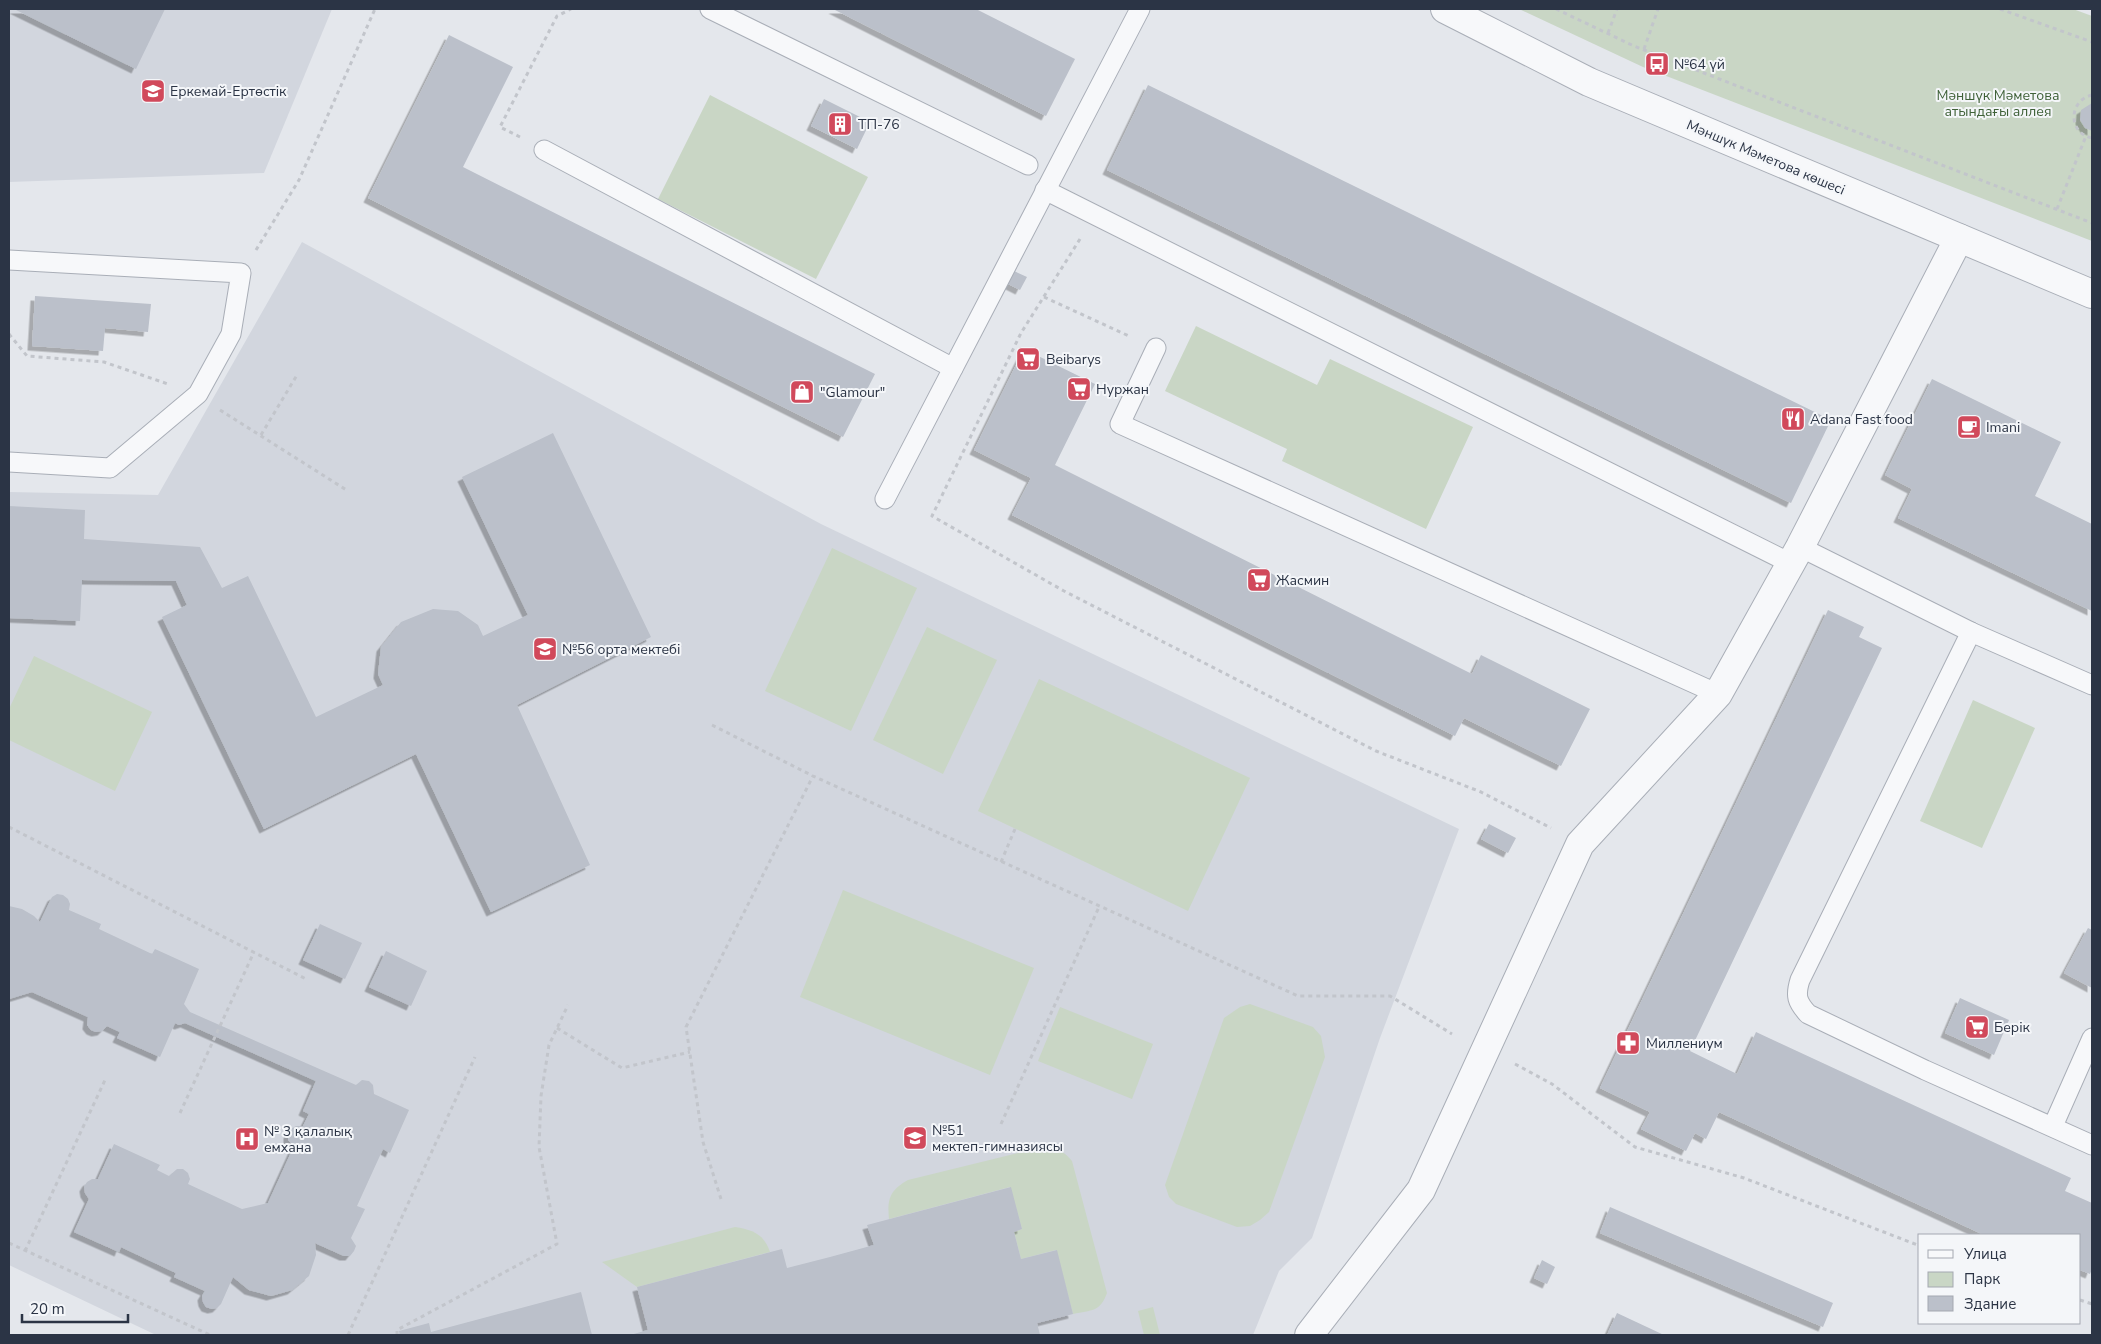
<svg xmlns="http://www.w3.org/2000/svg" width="2101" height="1344" font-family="'Nunito Sans',sans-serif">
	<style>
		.built { fill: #d2d6de }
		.green { fill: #c9d6c5 }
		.building { fill: #bbc0ca; filter: url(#shadow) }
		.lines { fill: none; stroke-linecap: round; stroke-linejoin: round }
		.service-casing { stroke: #a9aeb7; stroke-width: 21 }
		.minor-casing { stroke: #a9aeb7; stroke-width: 30 }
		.tertiary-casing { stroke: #a9aeb7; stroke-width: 30 }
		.path { stroke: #c2c5cb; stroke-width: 3; stroke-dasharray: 4 4; stroke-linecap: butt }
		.service { stroke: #f7f8fa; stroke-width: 19 }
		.minor { stroke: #f7f8fa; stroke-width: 28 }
		.tertiary { stroke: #f7f8fa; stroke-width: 28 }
		.labels { text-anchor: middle; stroke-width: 4; stroke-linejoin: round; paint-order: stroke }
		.poi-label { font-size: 14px; fill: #2b3445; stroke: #f4f6f9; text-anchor: start }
		.park-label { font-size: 14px; fill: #3f6138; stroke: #f4f6f9 }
		.street-label { font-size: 14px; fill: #2b3445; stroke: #f4f6f9 }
	</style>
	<defs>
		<filter id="shadow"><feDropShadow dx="-4.5" dy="4.5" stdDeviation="0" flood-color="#0004"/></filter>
	</defs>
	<rect width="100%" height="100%" fill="#e4e7ec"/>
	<g class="built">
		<path d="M9,9h323l-68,164 -255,9z"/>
		<path d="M302,242l519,282 638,305 -79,209 -68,200 -33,33 -26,64h-1097l-147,-70v-773l149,3z"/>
	</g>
	<g class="green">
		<path d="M1519,9h554l19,7v225l-449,-174z"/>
		<path d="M710,95l158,82 -52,102 -158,-80z"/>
		<path d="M1196,326l121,59 13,-26 143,68 -47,102 -144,-68 5,-12 -122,-58z"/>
		<path d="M832,548l85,40 -66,143 -86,-40z"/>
		<path d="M927,627l70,33 -54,114 -70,-34z"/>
		<path d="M34,656l118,56 -37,79 -106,-51v-31z"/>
		<path d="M1039,679l211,99 -62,133 -210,-100z"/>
		<path d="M1973,700l62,28 -53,120 -62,-27z"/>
		<path d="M843,890l191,78 -44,107 -190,-78z"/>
		<path d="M1250,1004l63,23 8,9 4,21 -56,155 -9,8 -10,6 -13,1 -61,-23 -7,-7 -4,-12 59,-167 16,-11z"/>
		<path d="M1060,1007l93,37 -21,55 -94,-38z"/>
		<path d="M1042,1147c14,0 21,3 30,14l35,132c-7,19 -15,17 -34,21l-17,-64 -35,9 -7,-27 8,-3 -12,-42 -121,32c-2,-20 1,-29 19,-39z"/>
		<path d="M735,1227c18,3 29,7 35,25l-133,35 -35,-25z"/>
		<path d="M1153,1307l7,28h-16l-6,-24z"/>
	</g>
	<g class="building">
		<path d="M14,9h151l-29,60z"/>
		<path d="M833,9h143l99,50 -29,57z"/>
		<path d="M449,35l64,32 -50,100 412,207 -32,63 -475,-239z"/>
		<path d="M1148,85l683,335 -40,83 -684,-333z"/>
		<path d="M824,99l46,23 -13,27 -46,-23z"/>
		<path d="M2092,103v28l-7,-3 -5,-8 1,-10z"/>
		<path d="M1014,271l13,6 -7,13 -12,-6z"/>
		<path d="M35,296l116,8 -3,28 -43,-4 -2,23 -71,-5z"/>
		<path d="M1024,349l71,35 -40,81 417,209 9,-19 109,54 -29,57 -97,-48 -9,18 -443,-221 19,-37 -57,-28z"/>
		<path d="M1932,379l129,63 -26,54 57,28v87l-194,-93 14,-29 -27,-14z"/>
		<path d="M553,433l98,204 -134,68 73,160 -99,47 -75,-158 -152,75 -102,-212 25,-12 -11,-24 -94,-1 -2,41 -71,-3v-112l76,4 -1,29 116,8 22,41 26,-12 68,141 67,-32 -5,-11 3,-27 20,-25 32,-13 25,2 20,14 5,11 45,-21 -66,-138z"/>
		<path d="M1828,610l36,17 -5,10 23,11 -192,403 47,23 19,-42 315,146 -6,13 27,12v66l-2,5 -10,-4v-35h-96l-265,-123 -13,27 -11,-6 -9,18 -45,-22 9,-17 -50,-24z"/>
		<path d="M1489,824l27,14 -8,15 -27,-14z"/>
		<path d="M57,894l6,1 5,4 2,5 -1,6 32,14 -2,5 53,25 3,-5 44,20 -15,35 6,8 166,73 6,-5 7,1 4,4 1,9 35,16 -19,43 -7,-4 -26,57 8,3 -14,29 5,8 -2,5 -4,5h-6l-29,-13 1,12 -7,21 -17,14 -21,6 -22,-6 -16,-13 -12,27 -4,4 -5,1 -6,-2 -3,-5 -1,-6 3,-5 -31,-14 2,-4 -55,-26 -2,5 -45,-20 15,-33 -4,-6 -1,-6 3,-5 5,-3h6l16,-35 46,21 -3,5 12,6 8,-7h6l5,4 2,6 -2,5 54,25 26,-6 26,-57 -6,-6v-6l3,-5 5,-3h7l6,-12 -6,-3 13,-30 -131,-58 -6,2 -4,-2 -15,34 -43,-19 3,-6 -13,-6 -5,5 -6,1 -5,-2 -4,-5 1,-8 -56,-25 -23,7v-93l13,3 12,7 6,6 12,-25z"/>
		<path d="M320,924l42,19 -17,36 -42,-19z"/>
		<path d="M2088,928l4,2v58l-28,-15z"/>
		<path d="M386,951l41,20 -16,35 -42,-19z"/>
		<path d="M1960,998l49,22 -15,35 -49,-22z"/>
		<path d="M1011,1187l11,42 -8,3 7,27 36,-9 16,64 -36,9 3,12h-410l18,-5 -11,-43 145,-38 5,19 43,-11 44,-12 -7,-20z"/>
		<path d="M1610,1207l223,96 -10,24 -223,-94z"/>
		<path d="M1542,1260l13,7 -8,17 -13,-6z"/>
		<path d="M581,1292l11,43h-192l-1,-4 30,-8 2,9z"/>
		<path d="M1617,1313l47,22h-57z"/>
	</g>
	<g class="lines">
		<defs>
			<g id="service">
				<path d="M710,9l318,156"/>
				<path d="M544,150l409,218"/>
				<path d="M1045,190l745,373"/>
				<path d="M9,260l232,13 -10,61 -33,60 -88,74 -101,-6"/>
				<path d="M1156,348l-36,76 598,270"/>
				<path d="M885,499l255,-490"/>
				<path d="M1800,547l171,85 121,53"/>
				<path d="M1971,632l-171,348c-5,16 -3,22 8,34l117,56 167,75"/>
				<path d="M2053,1126l39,-88"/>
			</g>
			<path id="minor" d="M1309,1335l112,-145 159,-346 138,-150 82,-147 159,-309"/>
			<path id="tertiary" d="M1445,9l144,73 503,212"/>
		</defs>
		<use href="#service" class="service-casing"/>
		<use href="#minor" class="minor-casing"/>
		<use href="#tertiary" class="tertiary-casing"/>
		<g class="path">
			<path d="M1556,9l78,37 458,177"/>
			<path d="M2000,9l92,33"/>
			<path d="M1608,33l9,-24"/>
			<path d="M1644,49l14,-40"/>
			<path d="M2092,95c-24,6 -24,38 0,43"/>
			<path d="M520,137l-20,-10 57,-111 14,-7"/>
			<path d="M2057,209l29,-73"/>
			<path d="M1080,239l-59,94 -89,183 132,75 312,160 105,41 70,36"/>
			<path d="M256,250l43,-70 76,-171"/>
			<path d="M1044,297l87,40"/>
			<path d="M9,334l18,22 77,6 64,22"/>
			<path d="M220,410l128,81"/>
			<path d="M261,435l36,-60"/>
			<path d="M712,725l101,51 485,220h92l62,38"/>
			<path d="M9,827l299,153"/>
			<path d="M1001,862l14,-33"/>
			<path d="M557,1028l65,40 68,-16"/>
			<path d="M1515,1064l37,20 83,63 109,31 176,68"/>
			<path d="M180,1113l74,-161"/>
			<path d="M1001,1124l98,-217"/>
			<path d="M721,1199l-18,-57 -17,-115 127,-251"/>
			<path d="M9,1243l201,92"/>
			<path d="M25,1251l81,-173"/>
			<path d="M2080,1300l12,4"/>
			<path d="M348,1335l127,-278"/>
			<path d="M397,1335v-5l160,-86 -18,-97 2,-51 8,-51 19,-40"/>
		</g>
		<use href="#service" class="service"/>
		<use href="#minor" class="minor"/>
		<use href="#tertiary" class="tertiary"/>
	</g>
	<defs>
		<symbol id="bus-square" viewBox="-11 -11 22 22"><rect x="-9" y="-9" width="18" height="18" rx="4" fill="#d1495b" stroke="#f4f6f9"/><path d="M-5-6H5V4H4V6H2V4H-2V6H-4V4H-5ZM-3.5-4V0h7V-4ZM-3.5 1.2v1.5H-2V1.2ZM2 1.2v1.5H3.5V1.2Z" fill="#fff"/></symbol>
		<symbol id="school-square" viewBox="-11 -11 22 22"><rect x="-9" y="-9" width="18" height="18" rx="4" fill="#d1495b" stroke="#f4f6f9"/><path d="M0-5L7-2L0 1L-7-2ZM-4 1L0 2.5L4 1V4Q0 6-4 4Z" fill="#fff"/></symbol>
		<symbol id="building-square" viewBox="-11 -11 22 22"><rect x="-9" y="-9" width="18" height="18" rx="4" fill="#d1495b" stroke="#f4f6f9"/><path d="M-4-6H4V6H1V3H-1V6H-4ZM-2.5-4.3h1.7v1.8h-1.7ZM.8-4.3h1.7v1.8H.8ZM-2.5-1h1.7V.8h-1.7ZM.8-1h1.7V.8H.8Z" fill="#fff"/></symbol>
		<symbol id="supermarket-square" viewBox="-11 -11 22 22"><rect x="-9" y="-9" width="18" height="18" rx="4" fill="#d1495b" stroke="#f4f6f9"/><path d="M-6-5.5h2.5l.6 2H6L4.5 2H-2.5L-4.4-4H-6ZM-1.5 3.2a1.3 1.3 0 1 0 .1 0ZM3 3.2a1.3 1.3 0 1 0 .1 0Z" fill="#fff"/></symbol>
		<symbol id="shop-square" viewBox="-11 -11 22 22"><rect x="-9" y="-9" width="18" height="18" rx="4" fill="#d1495b" stroke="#f4f6f9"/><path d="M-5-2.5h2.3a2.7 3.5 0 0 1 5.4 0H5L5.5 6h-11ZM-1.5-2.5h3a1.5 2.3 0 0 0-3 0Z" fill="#fff"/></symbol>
		<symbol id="restaurant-square" viewBox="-11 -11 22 22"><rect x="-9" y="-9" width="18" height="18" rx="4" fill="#d1495b" stroke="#f4f6f9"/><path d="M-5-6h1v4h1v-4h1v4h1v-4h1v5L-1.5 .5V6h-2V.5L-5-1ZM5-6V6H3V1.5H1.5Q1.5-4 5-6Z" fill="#fff"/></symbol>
		<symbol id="cafe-square" viewBox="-11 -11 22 22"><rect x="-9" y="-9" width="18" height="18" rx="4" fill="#d1495b" stroke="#f4f6f9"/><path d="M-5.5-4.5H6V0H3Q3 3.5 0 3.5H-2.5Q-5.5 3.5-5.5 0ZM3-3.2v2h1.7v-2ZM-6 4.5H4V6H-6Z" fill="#fff"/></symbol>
		<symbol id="pharmacy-square" viewBox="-11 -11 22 22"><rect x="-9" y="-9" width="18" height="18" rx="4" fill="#d1495b" stroke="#f4f6f9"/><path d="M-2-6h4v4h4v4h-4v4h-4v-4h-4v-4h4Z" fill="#fff"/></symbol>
		<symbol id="hospital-square" viewBox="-11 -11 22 22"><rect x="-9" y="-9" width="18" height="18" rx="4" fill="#d1495b" stroke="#f4f6f9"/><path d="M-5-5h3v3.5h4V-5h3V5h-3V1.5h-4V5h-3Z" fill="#fff"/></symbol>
	</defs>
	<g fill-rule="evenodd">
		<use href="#bus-square" x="1643" y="50" width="28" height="28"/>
		<use href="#school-square" x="139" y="77" width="28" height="28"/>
		<use href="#building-square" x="826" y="110" width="28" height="28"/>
		<use href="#supermarket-square" x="1014" y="345" width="28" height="28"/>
		<use href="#supermarket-square" x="1065" y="375" width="28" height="28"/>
		<use href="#shop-square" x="788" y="378" width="28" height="28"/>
		<use href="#restaurant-square" x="1779" y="405" width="28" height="28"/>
		<use href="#cafe-square" x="1955" y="413" width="28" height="28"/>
		<use href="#supermarket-square" x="1245" y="566" width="28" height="28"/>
		<use href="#school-square" x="531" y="635" width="28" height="28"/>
		<use href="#supermarket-square" x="1963" y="1013" width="28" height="28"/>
		<use href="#pharmacy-square" x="1614" y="1029" width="28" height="28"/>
		<use href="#school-square" x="901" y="1124" width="28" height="28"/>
		<use href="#hospital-square" x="233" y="1125" width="28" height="28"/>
	</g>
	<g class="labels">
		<g class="poi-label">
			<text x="1674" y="69">№64 үй</text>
			<text x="170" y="96">Еркемай-Ертөстік</text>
			<text x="858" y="129">ТП-76</text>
			<text x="1046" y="364">Beibarys</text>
			<text x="1096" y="394">Нуржан</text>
			<text x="820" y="397">"Glamour"</text>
			<text x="1810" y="424">Adana Fast food</text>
			<text x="1986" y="432">Imani</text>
			<text x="1276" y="585">Жасмин</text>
			<text x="562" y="654">№56 орта мектебі</text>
			<text x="1994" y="1032">Берік</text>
			<text x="1646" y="1048">Миллениум</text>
			<text x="932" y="1135">№51<tspan x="932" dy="16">мектеп-гимназиясы</tspan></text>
			<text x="264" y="1136">№ 3 қалалық<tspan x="264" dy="16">емхана</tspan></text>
		</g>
		<g class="park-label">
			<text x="1998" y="100">Мәншүк Мәметова<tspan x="1998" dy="16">атындағы аллея</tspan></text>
		</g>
		<g class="street-label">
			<text transform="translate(1766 157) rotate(23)" y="5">Мәншүк Мәметова көшесі</text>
		</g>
	</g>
	<rect width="2101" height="1344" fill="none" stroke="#2b3445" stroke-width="20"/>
	<rect x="1918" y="1234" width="162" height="90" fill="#f4f6f9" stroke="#a4a8b1"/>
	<rect x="1928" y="1250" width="25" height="8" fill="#f7f8fa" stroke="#a4a8b1"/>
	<text x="1964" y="1259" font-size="15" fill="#2b3445">Улица</text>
	<rect x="1928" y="1272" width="25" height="15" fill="#c9d6c5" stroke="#a4a8b1"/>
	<text x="1964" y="1284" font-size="15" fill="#2b3445">Парк</text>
	<rect x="1928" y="1296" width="25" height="15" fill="#bbc0ca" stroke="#a4a8b1"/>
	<text x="1964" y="1309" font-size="15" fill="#2b3445">Здание</text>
	<path d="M22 1314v8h106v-8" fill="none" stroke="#2b3445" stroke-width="2.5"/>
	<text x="30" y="1314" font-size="15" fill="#2b3445" stroke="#f4f6f9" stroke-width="4" paint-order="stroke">20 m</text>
</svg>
